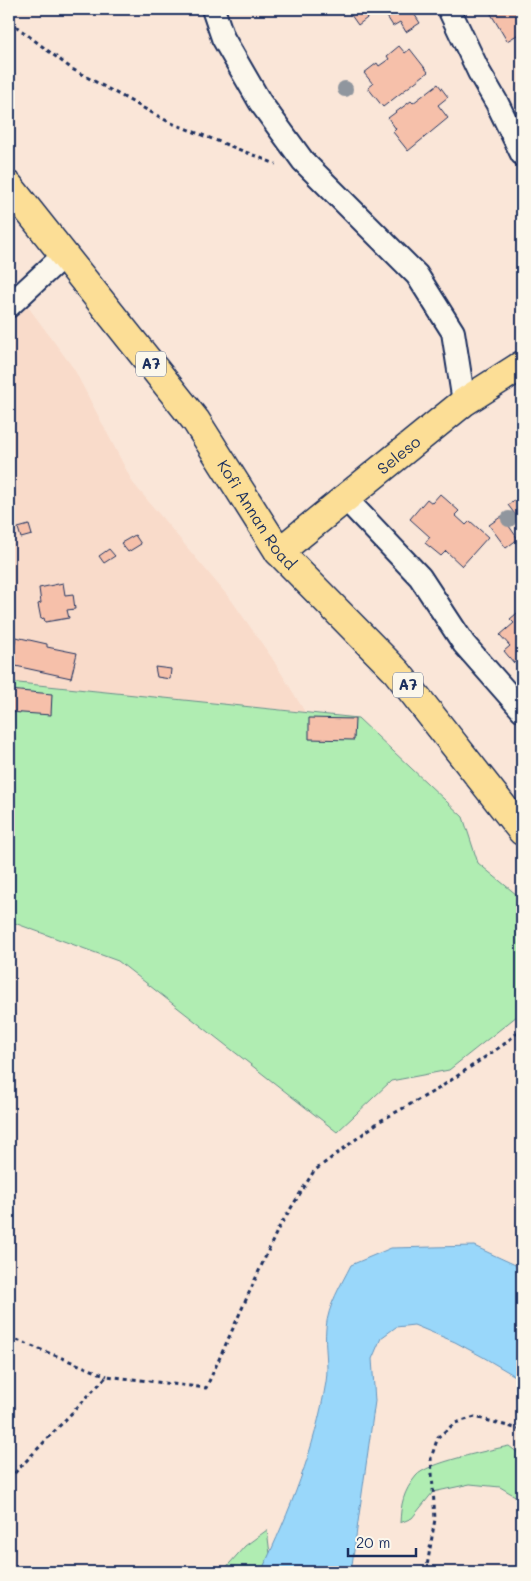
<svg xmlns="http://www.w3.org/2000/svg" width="531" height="1581" font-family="Mali,sans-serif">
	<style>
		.built { fill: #f9dbca }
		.green { fill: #b0edb2; stroke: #668e88 }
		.water { fill: #99d7fa; stroke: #6794bc }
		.building { fill: #f6c0aa; stroke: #1b2f5e }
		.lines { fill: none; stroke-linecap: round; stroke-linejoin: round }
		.minor-casing { stroke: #1b2f5e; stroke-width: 26 }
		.major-casing { stroke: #1b2f5e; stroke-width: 31 }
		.path { stroke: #1b2f5e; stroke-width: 3; stroke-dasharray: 4 4; stroke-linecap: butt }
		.minor { stroke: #fbf7ec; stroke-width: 22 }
		.major { stroke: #fcde96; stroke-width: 28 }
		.tree { fill: #90969e }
		.labels { text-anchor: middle; stroke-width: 4; stroke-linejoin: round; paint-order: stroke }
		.shield { fill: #fbf7ec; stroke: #5e6b89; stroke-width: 1 }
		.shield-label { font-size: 15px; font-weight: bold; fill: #1b2f5e }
		.street-label { font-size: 16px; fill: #1b2f5e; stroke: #fbf7ec }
	</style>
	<rect width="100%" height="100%" fill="#fae6d8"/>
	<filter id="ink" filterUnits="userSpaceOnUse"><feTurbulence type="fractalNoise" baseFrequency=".02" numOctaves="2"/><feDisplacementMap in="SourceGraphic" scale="10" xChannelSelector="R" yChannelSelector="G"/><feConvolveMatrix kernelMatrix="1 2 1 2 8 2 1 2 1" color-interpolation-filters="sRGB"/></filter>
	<g filter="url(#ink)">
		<path class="built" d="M9,281l65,88 59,114 99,118 40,57 33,54 -296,-30z"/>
		<g class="green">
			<path d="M9,682l349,36 105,99 15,46 44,36v113l-73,58 -58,11 -54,51 -219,-171 -109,-40z"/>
			<path d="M509,1446l13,10v44l-22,-13 -30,-3 -37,8 -21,26 -12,5c1,-19 3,-31 16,-47 10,-13 74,-26 93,-30z"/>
			<path d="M267,1530l3,24 -9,18h-39l23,-26z"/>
		</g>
		<path class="water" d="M474,1246l48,22v112l-39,-23 -28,-15 -41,-17 -18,2 -15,11 -9,21 3,42 -24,171h-90c29,-61 54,-123 65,-190 3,-18 -2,-36 0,-54 2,-23 15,-43 25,-63l40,-17z"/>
		<g class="building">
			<path d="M359,9h20l-21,16 -7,-10z"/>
			<path d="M396,9h15l9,14 -14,9 -6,-10 -7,4 -7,-11z"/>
			<path d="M488,9h34v4l-4,3 4,8v8l-15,9z"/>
			<path d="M399,46l6,7 5,-4 18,23 -45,35 -15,-19 5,-4 -9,-11 13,-10 2,3 10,-7 -2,-3z"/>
			<path d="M438,84l10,13 -10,8 10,13 -40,33 -15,-19 3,-3 -8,-11 23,-17 2,2z"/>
			<path d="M440,494l19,17 -4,4 11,10 4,-4 18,16 -26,29 -16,-15 -5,5 -16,-13 5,-6 -20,-18 17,-20 5,4z"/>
			<path d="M521,495l1,19 -5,3 -9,-12z"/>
			<path d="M502,516l16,23 -12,9 -17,-23z"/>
			<path d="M29,525l3,10 -11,3 -3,-10z"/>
			<path d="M135,535l6,9 -13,8 -7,-9z"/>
			<path d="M109,549l6,7 -11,7 -5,-7z"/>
			<path d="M63,583l2,12 8,-1 2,15 -8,1 2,8 -24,4 -1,-4 -3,1 -3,-15 3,-1 -2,-15z"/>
			<path d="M522,609v52l-2,-3 -6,5 -10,-12 6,-5 -10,-11 14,-12 -4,-4z"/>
			<path d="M16,637l31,7v3l30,6 -6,25 -60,-13z"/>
			<path d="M155,667l16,2 -1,10 -13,-2z"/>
			<path d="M9,690l43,4 -1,21 -42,-3z"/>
			<path d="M309,718l46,1 -1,21 -45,-1z"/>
		</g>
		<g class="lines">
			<defs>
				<g id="minor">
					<path d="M213,9l10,29 37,64 43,59 114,114 36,57 11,70"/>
					<path d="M449,9l30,63 18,31 25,51"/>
					<path d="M9,306l55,-51"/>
					<path d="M345,498l75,79 44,67 58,66"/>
				</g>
				<g id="major">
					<path id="s1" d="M9,186l187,235 83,131 118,120 125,159"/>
					<path id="s2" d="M279,552l185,-150 58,-37"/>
				</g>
			</defs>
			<use href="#minor" class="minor-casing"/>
			<use href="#major" class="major-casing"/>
			<g class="path">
				<path d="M9,21l63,48 97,53 107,42"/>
				<path d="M9,1337l98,39"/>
				<path d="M9,1479l98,-103 99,12 72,-159 36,-58 66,-50 58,-32 65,-44 19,-16"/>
				<path d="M426,1572l9,-53 -4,-61 7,-21 17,-14 20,-6 47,13"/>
			</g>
			<use href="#minor" class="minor"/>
			<use href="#major" class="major"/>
		</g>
		<g class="tree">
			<circle cx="345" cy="89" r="8"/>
			<circle cx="509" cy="519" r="8"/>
		</g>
	</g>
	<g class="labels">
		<g class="shield">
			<rect x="136" y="351.5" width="30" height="25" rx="4"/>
			<rect x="393" y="672.5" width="30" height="25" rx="4"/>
		</g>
		<g class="shield-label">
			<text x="151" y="369">A7</text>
			<text x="408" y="690">A7</text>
		</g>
		<g class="street-label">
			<text dy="6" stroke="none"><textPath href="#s2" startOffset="154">Seleso</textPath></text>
			<text dy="6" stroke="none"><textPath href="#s1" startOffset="412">Kofi Annan Road</textPath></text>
		</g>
	</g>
	<rect width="531" height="1581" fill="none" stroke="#fbf7ec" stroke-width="30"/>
	<rect x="15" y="15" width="501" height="1551" fill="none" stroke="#1b2f5e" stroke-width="2" filter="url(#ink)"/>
	<path d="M348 1548v8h68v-8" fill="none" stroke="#1b2f5e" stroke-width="2.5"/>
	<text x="356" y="1548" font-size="15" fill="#1b2f5e" stroke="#fbf7ec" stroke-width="4" paint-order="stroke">20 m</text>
</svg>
